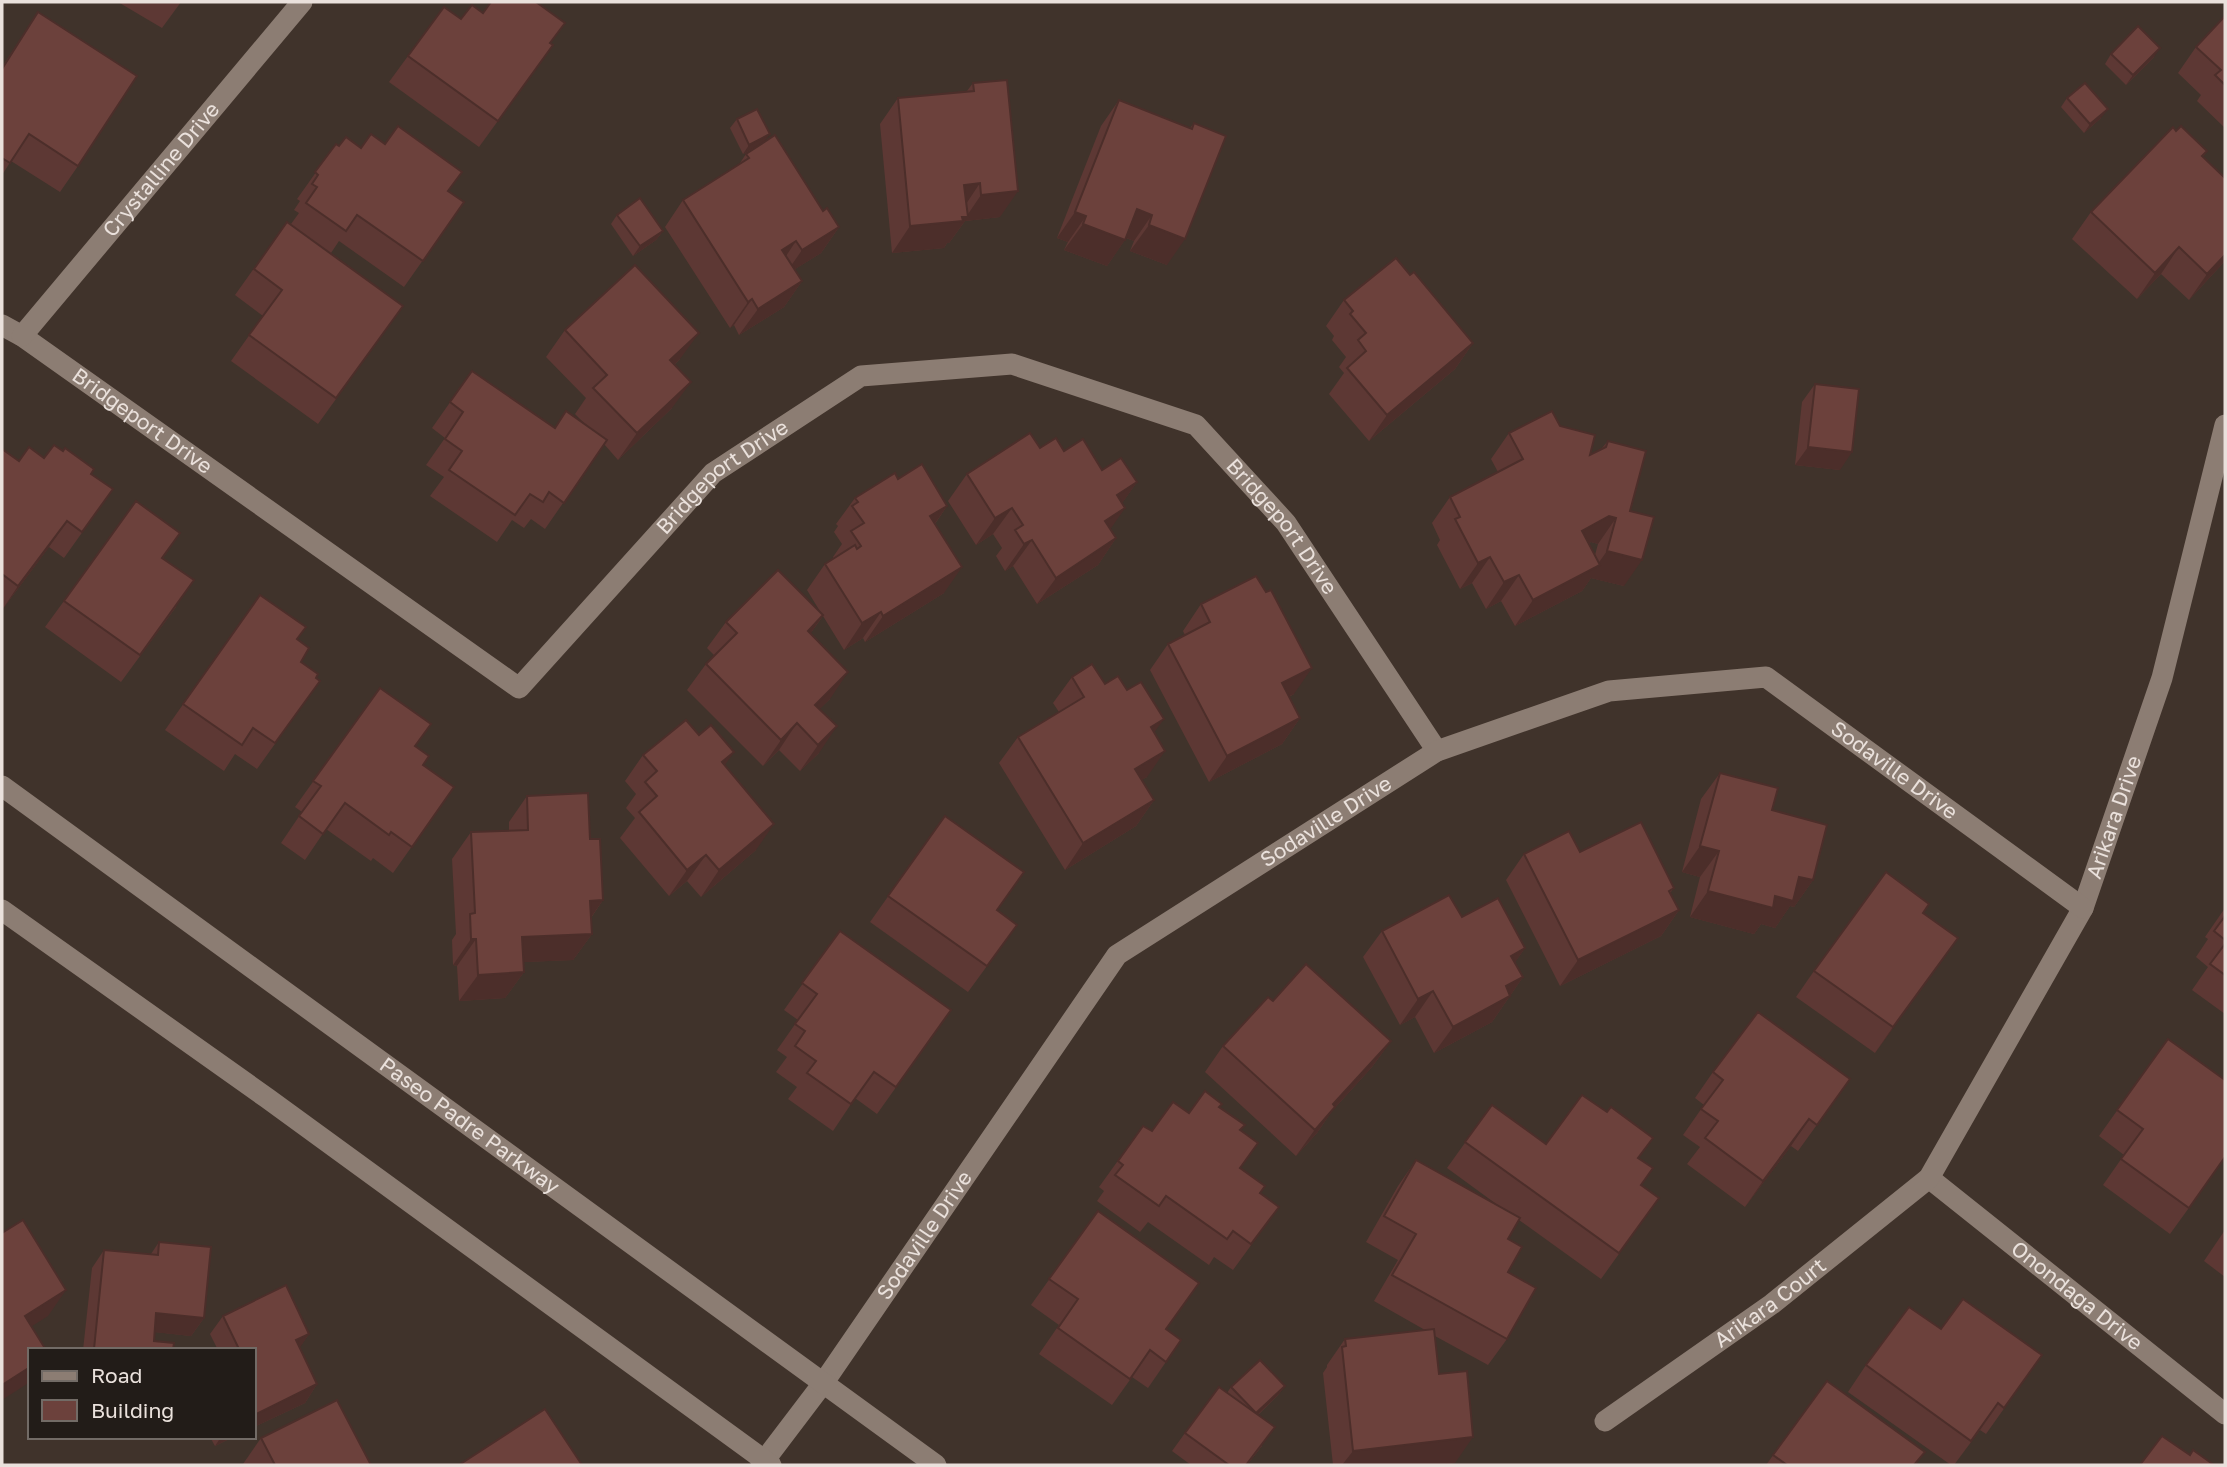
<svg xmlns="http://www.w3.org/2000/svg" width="2227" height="1467" font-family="'Golos Text',sans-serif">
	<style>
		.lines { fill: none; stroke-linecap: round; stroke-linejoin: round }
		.street { stroke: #8c7d73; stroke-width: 21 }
		.secondary { stroke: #8c7d73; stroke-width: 21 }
		.wall { fill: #5d3834; fill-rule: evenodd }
		.shaded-wall { fill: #4c2e2a }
		.building { fill: #6c413c; stroke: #4c2e2a; stroke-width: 2 }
		.labels { text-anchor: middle; stroke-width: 5; stroke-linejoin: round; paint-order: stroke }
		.street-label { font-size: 21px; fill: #eae1dc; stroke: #221c18 }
	</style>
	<rect width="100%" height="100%" fill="#40332b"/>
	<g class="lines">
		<g class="street">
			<path id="s1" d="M2,325l20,11 497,352 194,-215 148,-97 151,-12 184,61 90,98 151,228"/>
			<path id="s2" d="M22,336l280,-334"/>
			<path id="s3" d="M1929,1178l296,236"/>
			<path id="s4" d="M1605,1421l167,-117 157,-126 154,-270 79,-230 63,-253"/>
			<path id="s5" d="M761,1465l63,-83 293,-427 320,-204 172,-60 157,-14 317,231"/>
		</g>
		<g class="secondary">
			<path id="s6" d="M2,786l934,679"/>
			<path d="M2,910l265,188 504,367"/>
		</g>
	</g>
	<g class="wall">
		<path d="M118,2h63l-19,26z"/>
		<path d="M38,12l40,154 -18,26 -49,-31 -9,14v-108z"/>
		<path d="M483,13l67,30 -16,28 -55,76 -90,-65 19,-26 53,-37z"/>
		<path d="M2225,16v112l-28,-27 4,-6 -23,-22 18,-26z"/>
		<path d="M2111,54l43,3 -28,28 -21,-21z"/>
		<path d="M973,83l27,134 -35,4 -16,22h-2l-3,5 -52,5 -12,-129 18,-26 69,-7z"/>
		<path d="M2067,98l34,20 -17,15 -23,-26z"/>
		<path d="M1119,100l71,28 4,-5 -27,142 -37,-14 4,-10 -8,-3 -19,28 -43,-16 4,-8 -11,-4 44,-112z"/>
		<path d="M737,119l28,23 58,69 16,16 -18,26 -26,16 7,12 -18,26 -45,28 -5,-10 -4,3 -65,-101 18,-27 55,-34 8,-12 11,-7 -14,7 -13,-26z"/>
		<path d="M2176,131l31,20 -4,6 22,21v83l-36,39 -28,-26 -24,25 -65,-60 19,-27z"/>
		<path d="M336,144l3,2 22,2 87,43 16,11 -60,85 -65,-46 -8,12 72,53 -85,118 -87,-63 32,-45 -28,-21 52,-73 4,2 8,-11 -5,-3 6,-9 -3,-2z"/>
		<path d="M617,215l46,16 -7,9 -23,16 -22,-32z"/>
		<path d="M1410,275l63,68 -18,26 -86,72 -40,-47 15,-21 -5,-6 7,-10 -14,-17 2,-4 -8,-10 18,-26z"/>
		<path d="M565,330l115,29 -6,6 -2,43 -54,52 -14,-16 -59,85 -14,-10 -7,9 -12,-8 -15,22 -67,-46 14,-19 -18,-12 19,-27 -13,-10 40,-57 82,57 30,-5 -9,-9 11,-16 -40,-41z"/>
		<path d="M1815,384l25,86 -45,-5 7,-63z"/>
		<path d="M1560,426l30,29 12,-7 6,-7 22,70 -6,75 -33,-8 -9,13 -67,35 -14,-25 -15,8 -14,-26 -12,6 -23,-44 3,-5 -8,-17 18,-26 48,-25 -7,-13 18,-26zM1591,542l7,2 -3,11 -6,-12z"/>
		<path d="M1040,448l24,3 38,19 35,12 -15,21 -12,26 6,9 -18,27 -61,39 -24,-38 -8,5 -9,-15 6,-8 -9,-14 -17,11 -28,-44 19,-27z"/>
		<path d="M2,449l17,12 25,-3 47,16 22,15 -49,69 -15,-11 -47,63z"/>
		<path d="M898,479l49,27 -12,18 9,69 -79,49 -2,-4 -19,12 -21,-34 -13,18 20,65 -11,10v44l-19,18 -21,-21 -16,16 -76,-76 19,-26 8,-9 -7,-7 19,-26 95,-9 -14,-23 18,-26 9,-5 -1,-2 9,-13 -8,-12 4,-6 -2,-2 19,-26z"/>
		<path d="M180,533l-17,25 13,49 -55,75 -76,-55 19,-26z"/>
		<path d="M260,595l37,44 4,23 19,19 -63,88 -22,-15 -11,17 -59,-41z"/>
		<path d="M1201,604l93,90 -5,3 11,21 -18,26 -73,38 -59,-112 18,-26 17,-9 -2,-4z"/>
		<path d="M1072,677l33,7 49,49 -7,44 -6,3 13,20 -18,26 -71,44 -66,-107 19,-26 41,-25 -6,-9z"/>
		<path d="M380,688l36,58 7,19 31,22 -61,86 -20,-15 -2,3 -45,-32 -21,31 -24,-17 21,-31 -7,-5z"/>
		<path d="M643,755l82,10 31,85 -55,47 -14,-16 -18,15 -49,-58 15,-20 -9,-10 10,-14 -11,-13z"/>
		<path d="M1720,773l52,37 41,70 -19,27 -4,-1 -15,22 -14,-4 -7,10 -64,-17 10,-40 -18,-5 19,-73z"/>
		<path d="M527,796l63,43 13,61 -12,18 1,16 -19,26 -50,2 1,10 -19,26 -46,3 -2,-35 -4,-1 -1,-25 4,-6 -4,-75 19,-27 38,-1v-9z"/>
		<path d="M945,816l52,95 20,14 -49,67 -98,-70z"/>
		<path d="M1580,852l94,36 -4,5 9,17 -18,26 -101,50 -54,-106 18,-26z"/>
		<path d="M2225,908v106l-33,-24 16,-23 -12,-10 12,-18 -3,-2z"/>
		<path d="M1462,917l63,31 -10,14 8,15 -31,45 -58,31 -19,-36 -15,8 -37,-68 19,-26z"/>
		<path d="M840,931l111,79 -74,104 -22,-16 -22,33 -45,-32 9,-12 -21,-15 11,-15 -10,-7 21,-30 -14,-10z"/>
		<path d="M1958,938l-83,115 -79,-56 18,-26z"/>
		<path d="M1273,1001l118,40 -19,26 -40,44 -15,22 -21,23 -91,-84 18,-26z"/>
		<path d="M2168,1039l57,119 -55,76 -67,-49 21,-30 -25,-19z"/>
		<path d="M1713,1072l137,7 -52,72 -7,-5 -46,61 -58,-43 13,-17 -17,-12 21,-30 -9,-7z"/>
		<path d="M1492,1105l54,39 93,14 2,27 18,13 -58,81 -82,-59 -11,19 -1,100 -19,26 -53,-29 4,38 16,89 -17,2h-105l-10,-92 4,-6v-2l18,-26 80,-9 -51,-29 24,-41 -32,-18 32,-56 18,-26 83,46 -52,-38z"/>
		<path d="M1219,1108l22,23 -1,37 20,25 19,14 -46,63 -19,-13 -5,8 -61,-43 -8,10 -43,-31 7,-10 -5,-4 44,-61 9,5 37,-18z"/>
		<path d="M1098,1211l68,118 15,11 -33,48 -16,-11 -20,28 -73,-51 20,-29 -28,-20z"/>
		<path d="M2225,1230v47l-21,-16z"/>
		<path d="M159,1242l45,76 -13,18 -36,-4 -1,9 19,9h-90l9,-82 12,-18 47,4z"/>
		<path d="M223,1316l86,18 -10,14 18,36 -12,19 -51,24v-77h-36l-8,-16z"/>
		<path d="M1941,1329l101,26 -56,79 -6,-4 -26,35h-3l-103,-73 18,-27z"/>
		<path d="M1827,1381l98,71 -10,13h-149z"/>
		<path d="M1285,1386l-7,9 -20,20 4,31 -15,19h-56l-19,-14 13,-18 42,-40 4,-6z"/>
		<path d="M210,1437h23l-18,9z"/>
		<path d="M261,1438l110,27h-127l-1,-1z"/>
	</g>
	<g class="shaded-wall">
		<path d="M2160,48l-6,9 -28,28 7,-10z"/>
		<path d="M2108,109l-7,9 -17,15 6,-9z"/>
		<path d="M770,134l-7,9 -20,11 6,-9z"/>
		<path d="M980,183l-18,27 2,-25z"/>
		<path d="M1018,191l-18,26 -35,4 -16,22h-2l-3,5 -52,5 18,-27 56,-9 15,-22z"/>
		<path d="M1137,209l15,6 -18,26 -15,-6z"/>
		<path d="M1075,212l11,4 -18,26 -11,-4z"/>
		<path d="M1083,224l42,16 -18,26 -43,-16z"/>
		<path d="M1149,225l36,14 -18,26 -37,-14z"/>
		<path d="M839,227l-18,26 -37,23 18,-26z"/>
		<path d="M663,231l-7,9 -23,16 7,-10z"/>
		<path d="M796,241l-18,27 4,-18z"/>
		<path d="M2179,247l-18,27 -24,25 18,-26z"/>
		<path d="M2225,255v6l-36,39 18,-26z"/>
		<path d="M802,281l-18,26 -45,28 19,-26z"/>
		<path d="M752,299l-18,26 -4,3 18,-26z"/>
		<path d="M699,333l-19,26 -28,27 18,-26z"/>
		<path d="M1473,343l-18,26 -86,72 18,-26z"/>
		<path d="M691,382l-19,26 -54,52 19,-27z"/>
		<path d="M1808,447l44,5 -12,18 -45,-5z"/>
		<path d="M1137,482l-19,27 -1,-14z"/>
		<path d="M947,506l-18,26 1,-16z"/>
		<path d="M1012,508l-19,26 -17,11 19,-27z"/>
		<path d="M1125,508l-18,26 -2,-13z"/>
		<path d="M1609,516l7,2 -18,26 -7,-2 -27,15 18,-26z"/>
		<path d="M67,521l-18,26 -47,63 16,-24z"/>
		<path d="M1116,538l-18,27 -61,39 19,-26z"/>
		<path d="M1032,540l-19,26 -8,5 19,-27z"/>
		<path d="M1607,551l35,9 -18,26 -33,-8 -9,13 -67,35 18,-26 62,-32z"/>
		<path d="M1490,557l-18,26 -12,6 18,-26z"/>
		<path d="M962,567l-18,26 -79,49 18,-26z"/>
		<path d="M1519,575l-18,26 -15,8 18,-27z"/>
		<path d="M881,612l-18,26 -19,12 18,-27z"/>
		<path d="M823,615l-18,27 3,-11z"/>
		<path d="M1312,668l-18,26 -31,15 19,-26z"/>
		<path d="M848,672l-18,27 -29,29 14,-23z"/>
		<path d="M1300,718l-18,26 -73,38 18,-26z"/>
		<path d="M1164,719l-19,26 6,-18z"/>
		<path d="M797,723l-18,27 -16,16 18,-26z"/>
		<path d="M837,726l-18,27 -19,18 18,-26z"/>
		<path d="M1165,751l-18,26 -31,18 19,-26z"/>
		<path d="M734,752l-18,26 6,-16z"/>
		<path d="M1154,800l-18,26 -71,44 18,-27z"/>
		<path d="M774,824l-18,26 -55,47 18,-27z"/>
		<path d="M1700,846l19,5 -19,26 -18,-5z"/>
		<path d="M706,855l-19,26 -18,15 18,-26z"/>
		<path d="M1799,877l14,3 -19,27 -4,-1 -15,22 -14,-4 -7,10 -64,-17 18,-26 67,5z"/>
		<path d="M603,900l-18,26 5,-25z"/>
		<path d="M1679,910l-18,26 -101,50 18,-26z"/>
		<path d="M592,934l-19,26 -69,3 18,-26z"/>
		<path d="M1958,938l-18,26 -65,89 18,-26z"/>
		<path d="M471,939h5l-19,27 -4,-1z"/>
		<path d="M1525,948l-18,26 4,-18z"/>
		<path d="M524,972l-19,26 -46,3 19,-26z"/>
		<path d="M1523,977l-31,45 -58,31 19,-26 53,-41z"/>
		<path d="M1433,991l-18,26 -15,8 18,-26z"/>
		<path d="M1391,1041l-19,26 -40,44 -15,22 -21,23 37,-52z"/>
		<path d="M1809,1119l-18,27 -46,61 18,-26z"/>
		<path d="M66,1290l-18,26 -41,26 18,-26z"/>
		<path d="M156,1313l48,5 -13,18 -47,-5z"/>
		<path d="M309,1334l-12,18 -1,-12z"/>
		<path d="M30,1367v15l-28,18v-15z"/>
		<path d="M317,1384l-12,19 -51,24v-12z"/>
		<path d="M1285,1386l-7,9 -28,27 6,-9z"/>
		<path d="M221,1437h12l-18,9z"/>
		<path d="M1473,1437l-18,26 -17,2h-96l11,-14z"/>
	</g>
	<g class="building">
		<path d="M491,2h45l29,21 -15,20 3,2 -55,76 -90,-65 36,-49 17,12 11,-14 11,8z"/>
		<path d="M38,12l99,64 -59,90 -49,-32 -19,29 -8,-5v-89z"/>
		<path d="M2225,16v69l-10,-10 6,-5 -25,-23z"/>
		<path d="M2138,26l22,22 -27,27 -22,-21z"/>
		<path d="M1007,80l11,111 -37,4 -1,-12 -16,2 4,32h-6l1,4 -53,5 -12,-128 76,-7 -1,-8z"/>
		<path d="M2085,83l23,26 -18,15 -23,-26z"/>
		<path d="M1119,100l73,29 2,-6 32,13 -41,103 -36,-14 3,-10 -15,-6 -12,31 -42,-16 3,-8 -11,-4z"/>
		<path d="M757,109l13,25 -21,11 -12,-26z"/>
		<path d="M398,126l64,46 -14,19 16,11 -41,59 -66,-46 -11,16 -40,-28 11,-16 -5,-3 6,-9 -3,-3 21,-28 3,2 7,-9 15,11 10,-14 14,10z"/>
		<path d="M2181,126l26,25 -5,5 23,22v77l-18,19 -28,-27 -24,26 -64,-61 82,-85 3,4z"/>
		<path d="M775,135l48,76 4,-3 12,19 -37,23 -6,-9 -14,9 20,31 -44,28 -6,-10 -4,3 -65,-102 66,-42 -3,-4z"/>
		<path d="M640,198l23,33 -23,15 -23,-31z"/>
		<path d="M287,222l116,84 -67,92 -87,-63 33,-45 -28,-21z"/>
		<path d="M1396,258l14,17 4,-3 59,71 -86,72 -40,-47 19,-17 -8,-11 8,-7 -16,-19 3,-3 -9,-11z"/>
		<path d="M635,265l64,68 -29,27 21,22 -54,51 -44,-45 14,-13 -42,-45z"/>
		<path d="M472,371l83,57 11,-17 41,29 -43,63 -15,-11 -6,10 -13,-8 -15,21 -66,-45 13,-19 -17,-12 18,-27 -13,-10z"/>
		<path d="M1815,384l44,5 -7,63 -44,-5z"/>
		<path d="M1552,411l8,15 35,9 -5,20 16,-8 2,-6 38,10 -16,60 24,6 -12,43 -35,-9 9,-33 -7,-2 -27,15 18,34 -67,35 -14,-25 -15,7 -14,-25 -12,6 -23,-44 5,-2 -10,-20 73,-38 -14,-26z"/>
		<path d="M1030,433l10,15 16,-10 8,13 19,-12 19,31 19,-12 16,24 -20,13 8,13 -20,13 11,17 -60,40 -24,-38 -8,4 -9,-14 8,-5 -11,-17 -17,10 -28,-44z"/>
		<path d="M54,445l9,6 2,-3 29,21 -3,5 22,15 -31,43 -15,-11 -49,65 -16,-12v-125l17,12 10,-14 15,11z"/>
		<path d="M922,464l25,42 -17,10 32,51 -79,49 -2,-4 -19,11 -37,-59 30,-19 2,4 4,-3 -10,-15 13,-8 -12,-17 6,-4 -3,-4 40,-25 3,6z"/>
		<path d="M136,501l44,32 -18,25 32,22 -54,75 -76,-54z"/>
		<path d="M778,570l45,45 -15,16 40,41 -33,33 22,21 -19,19 -21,-22 -16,17 -75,-76 31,-31 -11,-11z"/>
		<path d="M1256,576l10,16 5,-2 41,78 -30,15 18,35 -73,38 -59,-112 42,-22 -9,-18z"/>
		<path d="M260,595l46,32 -9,12 12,9 -8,14 17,12 -2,4 4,3 -45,62 -22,-15 -11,17 -59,-41z"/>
		<path d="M1092,664l13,20 13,-8 9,14 14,-8 23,37 -13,8 14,24 -30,18 19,31 -71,43 -65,-106 66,-40 -12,-20z"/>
		<path d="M380,688l51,36 -16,22 14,10 -6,9 31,22 -42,60 -21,-15 -2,3 -44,-32 -22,31 -24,-18 22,-30 -8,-5z"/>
		<path d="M686,720l13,15 12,-10 23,27 -12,10 52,62 -55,46 -13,-15 -19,15 -48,-58 18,-16 -12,-14 12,-11 -14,-16z"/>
		<path d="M1720,773l58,15 -6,22 55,15 -14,55 -14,-3 -6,24 -18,-5 -2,12 -65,-17 11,-40 -19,-5z"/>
		<path d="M588,793l2,46h10l3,61 -13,1 2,33 -70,3 2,35 -46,3 -2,-36h-5l-1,-25 5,-1 -4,-81 57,-2 -1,-34z"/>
		<path d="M945,816l79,56 -27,38 20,15 -30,41 -99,-70z"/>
		<path d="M1641,822l33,66 -5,3 10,19 -101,50 -54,-106 45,-23 11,21z"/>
		<path d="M1886,872l43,32 -6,9 35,25 -65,89 -79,-56z"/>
		<path d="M1449,895l13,22 36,-19 27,50 -14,8 12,21 -17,9 4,10 -57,31 -20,-36 -15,8 -36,-68z"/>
		<path d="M2225,916v24l-11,-9z"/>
		<path d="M840,931l111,79 -55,77 -22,-15 -23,32 -44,-31 9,-12 -21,-15 10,-15 -10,-7 22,-30 -15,-11z"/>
		<path d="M2225,944v31l-15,-11z"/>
		<path d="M1306,964l85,77 -58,63 2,3 -20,23 -92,-84 45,-49 5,4z"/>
		<path d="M1758,1012l92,67 -33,46 -8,-6 -46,62 -58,-43 13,-17 -17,-12 22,-29 -10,-8z"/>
		<path d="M2168,1039l57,41v77l-36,51 -68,-49 22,-30 -26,-19z"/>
		<path d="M1205,1091l17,13 -3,3 26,18 -5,5 18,13 -18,25 25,18 -5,7 19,14 -28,37 -18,-13 -6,8 -61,-43 -7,10 -44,-31 8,-10 -5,-4 25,-35 9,5 21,-29 16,11z"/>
		<path d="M1582,1095l25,17 4,-5 42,31 -15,20 15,10 -12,17 18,13 -40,55 -154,-111 27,-37 54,39z"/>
		<path d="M1416,1160l104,58 -12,21 14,8 -14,25 28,16 -29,51 -115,-64 24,-41 -32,-18z"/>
		<path d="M1098,1211l101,72 -33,46 15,11 -15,22 -16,-12 -20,29 -72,-51 20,-29 -29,-20z"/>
		<path d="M23,1220l43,70 -41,26 21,34h-16v17l-28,18v-152z"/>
		<path d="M159,1242l52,5 -7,71 -48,-5 -2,28 20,2 -1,7h-68l-11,-1 10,-99 54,5z"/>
		<path d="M286,1285l23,49 -13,6 21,44 -63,31v-65h-17l2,-1 -16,-33z"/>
		<path d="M1963,1299l79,56 -38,53 -6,-5 -27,38 -105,-76 43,-58 32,22z"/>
		<path d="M1434,1329l5,45 28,-3 6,66 -120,14 -11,-104 4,-1 -1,-7z"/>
		<path d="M1260,1360l25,26 -29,27 -25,-26z"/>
		<path d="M1827,1381l98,71 -11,13h-127l-14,-10z"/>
		<path d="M1219,1387l56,40 -29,38h-17l-44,-32z"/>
		<path d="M337,1400l34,65h-96l-14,-27z"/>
		<path d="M545,1409l37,56h-123z"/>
		<path d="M2162,1436l28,19 3,-5 21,15h-74z"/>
	</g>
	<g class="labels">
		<g class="street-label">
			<text dy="7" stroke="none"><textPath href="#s2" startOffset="217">Crystalline Drive</textPath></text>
			<text dy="7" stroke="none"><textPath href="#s1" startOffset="170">Bridgeport Drive</textPath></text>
			<text dy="7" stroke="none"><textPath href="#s1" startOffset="926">Bridgeport Drive</textPath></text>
			<text dy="7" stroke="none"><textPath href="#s1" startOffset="1577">Bridgeport Drive</textPath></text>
			<text dy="7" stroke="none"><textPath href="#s5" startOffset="1500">Sodaville Drive</textPath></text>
			<text dy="7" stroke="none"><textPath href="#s4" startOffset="812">Arikara Drive</textPath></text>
			<text dy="7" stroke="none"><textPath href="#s5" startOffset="870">Sodaville Drive</textPath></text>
			<text dy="7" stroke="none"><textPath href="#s6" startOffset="578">Paseo Padre Parkway</textPath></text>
			<text dy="7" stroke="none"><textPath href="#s5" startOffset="282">Sodaville Drive</textPath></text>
			<text dy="7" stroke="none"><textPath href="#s3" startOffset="189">Onondaga Drive</textPath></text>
			<text dy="7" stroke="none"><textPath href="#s4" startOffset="203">Arikara Court</textPath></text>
		</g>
	</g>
	<rect width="2227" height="1467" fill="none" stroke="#eae1dc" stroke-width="7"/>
	<rect x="28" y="1348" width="228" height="91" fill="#221c18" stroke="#726b66" stroke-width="2"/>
	<rect x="42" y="1371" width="35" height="10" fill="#8c7d73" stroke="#726b66" stroke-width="2"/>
	<text x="91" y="1383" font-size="21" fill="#eae1dc">Road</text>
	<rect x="42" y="1400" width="35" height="21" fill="#6c413c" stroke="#726b66" stroke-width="2"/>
	<text x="91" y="1418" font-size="21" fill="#eae1dc">Building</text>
</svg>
